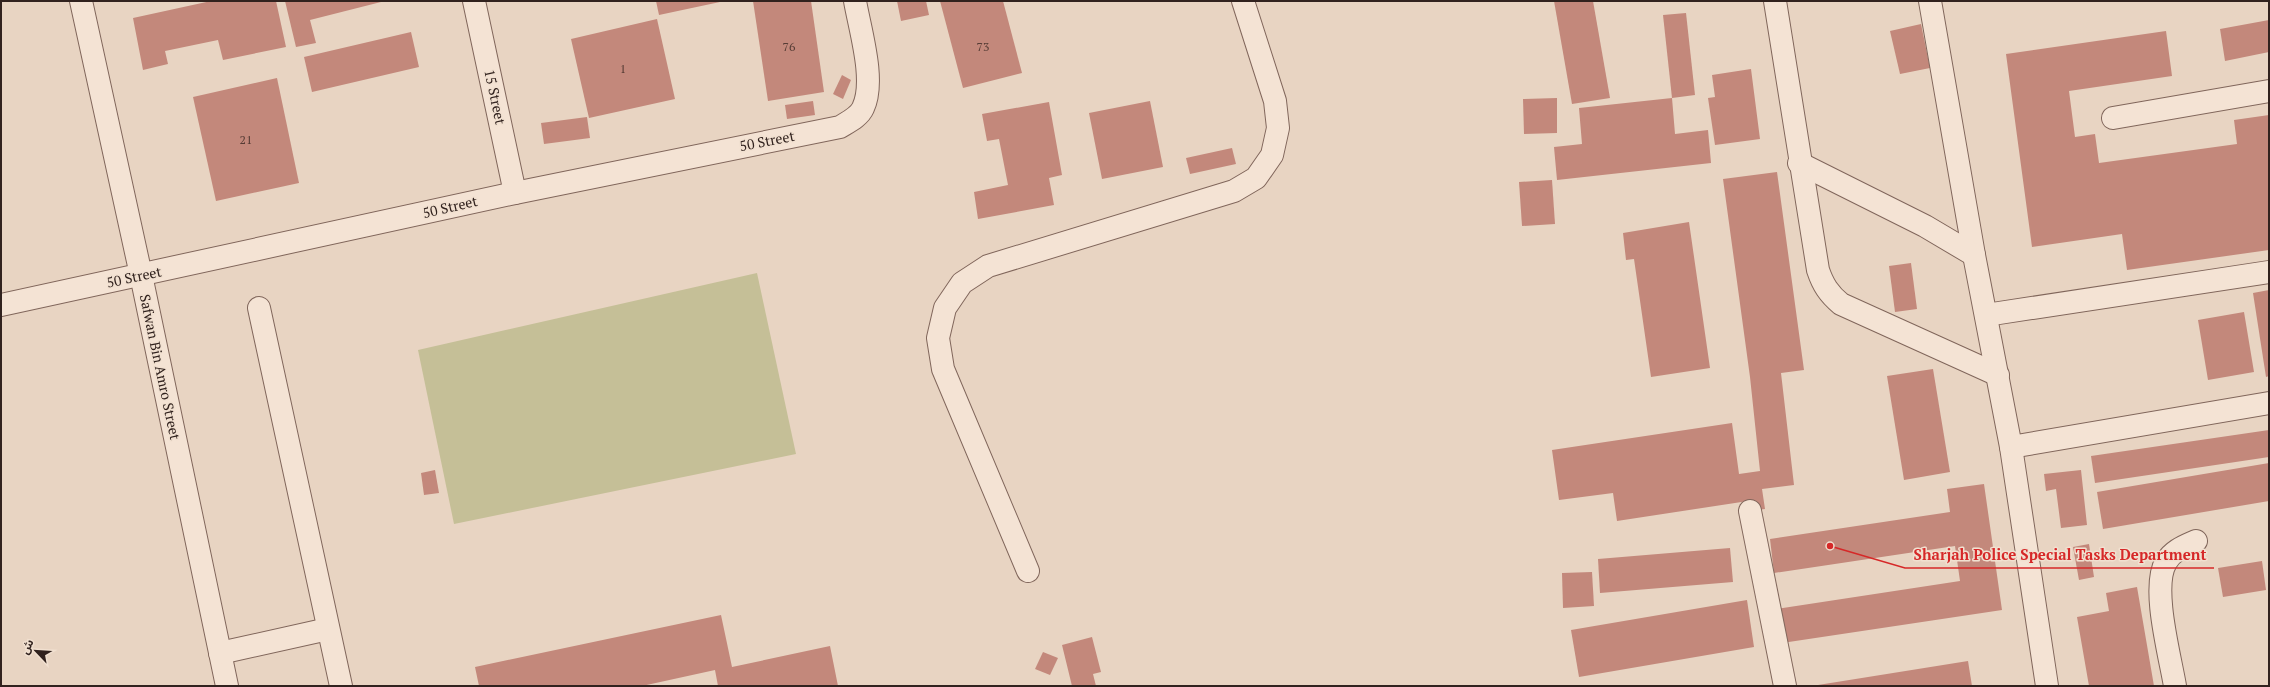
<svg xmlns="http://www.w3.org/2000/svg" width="2270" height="687" font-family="'PT Serif','Noto Sans Arabic',serif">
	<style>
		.grass { fill: #c5bf97 }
		.building { fill: #c3887b }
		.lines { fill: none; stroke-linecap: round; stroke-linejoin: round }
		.minor-casing { stroke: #80665b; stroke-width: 24 }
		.minor { stroke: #f4e3d4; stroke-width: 22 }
		.labels { text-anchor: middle; stroke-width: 3; stroke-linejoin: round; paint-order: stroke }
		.number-label { font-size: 12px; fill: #563c35 }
		.street-label { font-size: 14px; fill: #31221e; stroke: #f1e0d0 }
		.leader { fill: none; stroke: #d62828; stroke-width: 1.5 }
		.callout-dot { fill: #d62828; stroke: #f1e0d0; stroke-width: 1.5 }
		.callout-label { font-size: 15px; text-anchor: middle; font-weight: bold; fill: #d62828; stroke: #f1e0d0; stroke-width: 3; stroke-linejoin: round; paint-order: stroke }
	</style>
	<rect width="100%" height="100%" fill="#e8d4c2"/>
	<path class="grass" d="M757,273l39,181 -342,70 -36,-174z"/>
	<g class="building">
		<path d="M211,1h65l10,46 -63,13 -5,-20 -53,11 3,13 -25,6 -10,-52z"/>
		<path d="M285,1h96v1l-71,18 6,23 -20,4z"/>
		<path d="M656,1h64v1l-61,13z"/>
		<path d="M753,1h58l13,91 -56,9z"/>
		<path d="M897,1h29l3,14 -28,6z"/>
		<path d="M940,1h63l19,72 -59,15z"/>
		<path d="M1554,1h39l17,97 -38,6z"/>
		<path d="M1686,13l9,82 -23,3 -9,-83z"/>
		<path d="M657,19l18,80 -86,19 -18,-79z"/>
		<path d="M2269,20v32l-44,9 -5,-32z"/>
		<path d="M1921,24l9,44 -30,6 -10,-43z"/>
		<path d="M2166,31l6,45 -103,15 6,46 20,-3 4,29 138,-19 -3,-24 35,-5v135l-142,20 -5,-36 -90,13 -26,-193z"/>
		<path d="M411,32l8,35 -107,25 -8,-35z"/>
		<path d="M1751,69l9,70 -45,6 -7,-47 7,-1 -3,-22z"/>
		<path d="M842,75l9,5 -8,19 -10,-5z"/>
		<path d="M277,78l22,105 -83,18 -23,-104z"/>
		<path d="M1557,98v35l-33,1 -1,-35z"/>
		<path d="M1672,98l3,36 33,-4 3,33 -154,17 -3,-33 28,-3 -3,-36z"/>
		<path d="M813,101l2,14 -28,4 -2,-14z"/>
		<path d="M1150,101l13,66 -61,12 -13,-66z"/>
		<path d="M1049,102l13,73 -13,3 5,27 -76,14 -4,-27 34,-7 -9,-46 -12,2 -5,-27z"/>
		<path d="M587,117l3,21 -46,6 -3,-21z"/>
		<path d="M1232,148l4,16 -46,10 -4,-16z"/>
		<path d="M1777,172l27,198 -23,3 13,112 -32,4 3,20 -16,2 -1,-10 -131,20 -4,-28 -54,7 -7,-50 180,-27 7,51 21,-3 -10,-94 -27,-198z"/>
		<path d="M1552,180l3,44 -33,2 -3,-44z"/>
		<path d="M1689,222l21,146 -59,9 -17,-118 -8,1 -3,-27z"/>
		<path d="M1911,263l6,46 -22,3 -6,-46z"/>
		<path d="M2269,290v86l-3,1 -13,-84z"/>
		<path d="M2244,312l10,60 -46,8 -10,-60z"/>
		<path d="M1933,369l17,103 -46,8 -17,-104z"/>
		<path d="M2269,430v27l-174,26 -4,-27z"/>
		<path d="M2269,463v38l-166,28 -6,-37z"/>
		<path d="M435,470l4,23 -15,2 -3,-22z"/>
		<path d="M2081,470l6,55 -26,3 -5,-39 -10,2 -2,-17z"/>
		<path d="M1984,484l18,126 -220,33 -6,-34 184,-28 -5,-35 -181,27 -4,-34 180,-27 -3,-23z"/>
		<path d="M2089,544l5,33 -15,3 -6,-33z"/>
		<path d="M1730,548l3,34 -133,11 -2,-34z"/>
		<path d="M2262,561l4,29 -43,7 -5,-29z"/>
		<path d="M1592,572l2,34 -31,2 -1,-35z"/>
		<path d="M2137,587l17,99h-65l-12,-69 32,-6 -3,-18z"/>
		<path d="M1747,600l7,47 -175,30 -8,-47z"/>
		<path d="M721,615l11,52 98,-21 8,40h-120l-3,-16 -73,16h-163l-4,-19z"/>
		<path d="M1092,637l9,35 -8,2 3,12h-24l-10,-41z"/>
		<path d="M1043,652l15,6 -8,17 -15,-6z"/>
		<path d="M1968,661l4,25h-154v-1z"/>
	</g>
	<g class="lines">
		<defs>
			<g id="minor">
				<path d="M81,1l60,274 86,411"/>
				<path d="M474,1l41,192"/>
				<path d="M1775,1l43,269c5,15 11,24 23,34l157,71"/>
				<path d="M1930,1l44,254 37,192 36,239"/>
				<path d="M2113,118l156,-27"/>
				<path d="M1799,163l126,63 49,29"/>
				<path d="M1,305l514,-112 325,-66c8,-5 19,-10 23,-19 13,-27 -3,-78 -8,-107"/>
				<path d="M259,308l82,378"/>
				<path d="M1986,315l283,-43"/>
				<path d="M2011,447l258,-44"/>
				<path d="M1750,511l35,175"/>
				<path d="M1028,571l-85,-202 -5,-31 7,-30 17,-25 26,-17 246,-75 22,-13 16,-23 6,-27 -3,-27 -32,-100"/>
				<path d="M220,653l108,-24"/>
				<path d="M2175,686c-5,-30 -24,-99 -9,-124 7,-12 19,-16 30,-21"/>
			</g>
		</defs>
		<use href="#minor" class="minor-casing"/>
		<use href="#minor" class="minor"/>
	</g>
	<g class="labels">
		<g class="number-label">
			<text x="789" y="51">76</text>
			<text x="983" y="51">73</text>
			<text x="623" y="73">1</text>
			<text x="246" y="144">21</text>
		</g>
		<g class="street-label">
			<text transform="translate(495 97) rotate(78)" y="5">15 Street</text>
			<text transform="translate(767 141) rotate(-11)" y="5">50 Street</text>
			<text transform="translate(450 207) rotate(-13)" y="5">50 Street</text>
			<text transform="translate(134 277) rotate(-12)" y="5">50 Street</text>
			<text transform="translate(160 367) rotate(78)" y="5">Safwan Bin Amro Street</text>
		</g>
	</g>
	<path class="leader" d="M1830 546L1905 568H2214"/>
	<circle class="callout-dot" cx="1830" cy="546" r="4"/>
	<g class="callout-label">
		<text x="2060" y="560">Sharjah Police Special Tasks Department</text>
	</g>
	<rect width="2270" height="687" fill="none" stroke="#31221e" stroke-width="4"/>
	<g transform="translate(36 651) rotate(295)" stroke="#f1e0d0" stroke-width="3" paint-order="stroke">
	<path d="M0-3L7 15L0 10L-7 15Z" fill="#31221e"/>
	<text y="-6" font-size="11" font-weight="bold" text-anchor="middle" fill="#31221e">ش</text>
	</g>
</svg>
